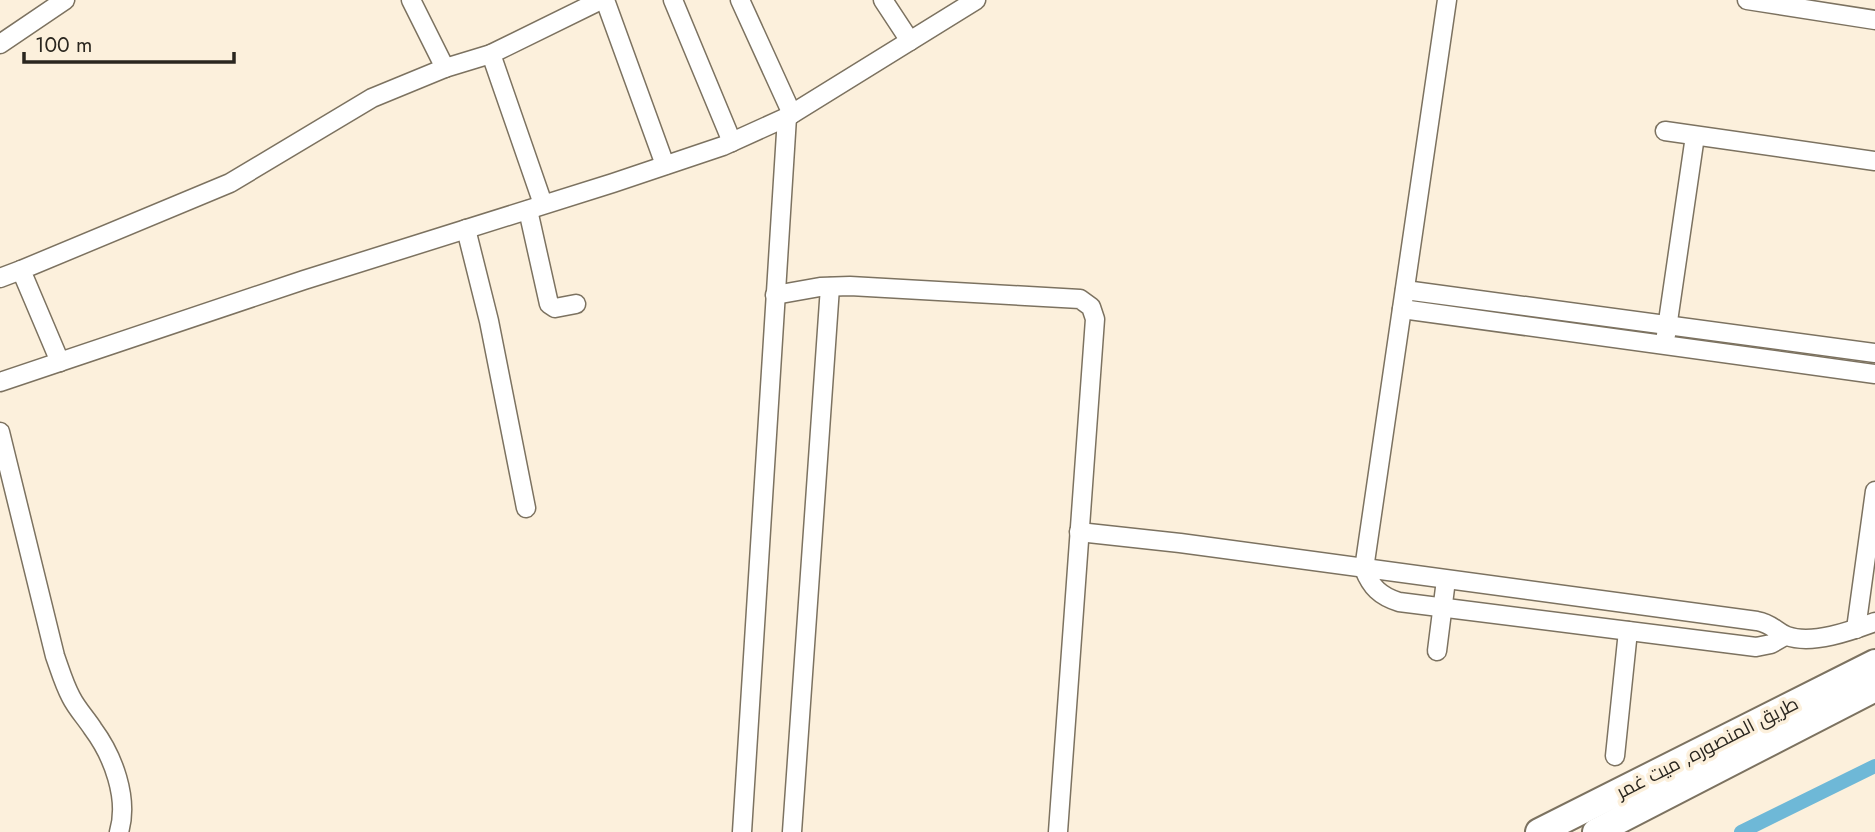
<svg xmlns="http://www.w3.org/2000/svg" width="1875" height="832" font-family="Jost,Cairo,sans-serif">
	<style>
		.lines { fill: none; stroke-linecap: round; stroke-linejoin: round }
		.canal { stroke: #6eb8d7; stroke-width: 14 }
		.minor-casing { stroke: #7c7260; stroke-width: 21 }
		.highway-casing { stroke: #7c7260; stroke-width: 30 }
		.minor { stroke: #fff; stroke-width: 18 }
		.highway { stroke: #fff; stroke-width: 26 }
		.labels { text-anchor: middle; stroke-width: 7; stroke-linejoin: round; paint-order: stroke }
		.street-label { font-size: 19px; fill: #2a261f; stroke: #fcf0dc }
	</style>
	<rect width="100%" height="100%" fill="#fcf0dc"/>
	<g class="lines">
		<path class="canal" d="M1741,832l134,-66"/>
		<defs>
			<g id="minor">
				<path d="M411,0l34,68"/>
				<path d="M605,0l60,165"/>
				<path d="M673,0l59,142"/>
				<path d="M740,0l52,114"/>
				<path d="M883,0l27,41"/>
				<path d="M1447,0l-83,569c7,18 16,27 35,33l357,45 15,-3 14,-8"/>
				<path d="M1747,0l128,20"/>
				<path d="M0,44l65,-44"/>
				<path d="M491,54l52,150"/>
				<path d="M1665,131l210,30"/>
				<path d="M528,210l21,94 6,4 21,-4"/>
				<path d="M466,229l23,92 37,187"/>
				<path d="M0,278l21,-8"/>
				<path d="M1405,290l470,63"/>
				<path d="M775,295l45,-8 30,-1 230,13 11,8 4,12 -37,513"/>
				<path d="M1402,309l473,65"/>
				<path d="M1666,335l29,-199"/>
				<path d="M60,362l-39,-92 209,-87 142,-85 73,-30 46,-14 110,-54"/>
				<path d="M0,382l304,-102 309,-97 110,-37 64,-29 189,-117"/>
				<path d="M0,432l55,224c5,14 9,28 16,41 6,12 15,21 22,32 20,27 36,69 26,103"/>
				<path d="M1079,532l101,11 577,78c16,3 19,11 30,15 25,9 64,-5 88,-14"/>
				<path d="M1856,629l19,-138"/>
				<path d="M1437,651l9,-71"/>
				<path d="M1615,756l13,-125"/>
				<path d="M742,832l45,-715"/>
				<path d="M792,832l38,-545"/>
			</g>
			<g id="highway">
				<path d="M1539,832l336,-169"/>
				<path d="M1596,832l279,-144"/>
			</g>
		</defs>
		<use href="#minor" class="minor-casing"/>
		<use href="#highway" class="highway-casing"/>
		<use href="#minor" class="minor"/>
		<use href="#highway" class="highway"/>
	</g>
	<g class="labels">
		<g class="street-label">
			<text transform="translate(1707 747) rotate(-27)" y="7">طريق المنصوره, ميت غمر</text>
		</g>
	</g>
	<path d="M24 52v10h210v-10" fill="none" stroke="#2a261f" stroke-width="3.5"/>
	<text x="35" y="52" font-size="21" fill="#2a261f" stroke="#fcf0dc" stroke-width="5" paint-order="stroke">100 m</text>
</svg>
